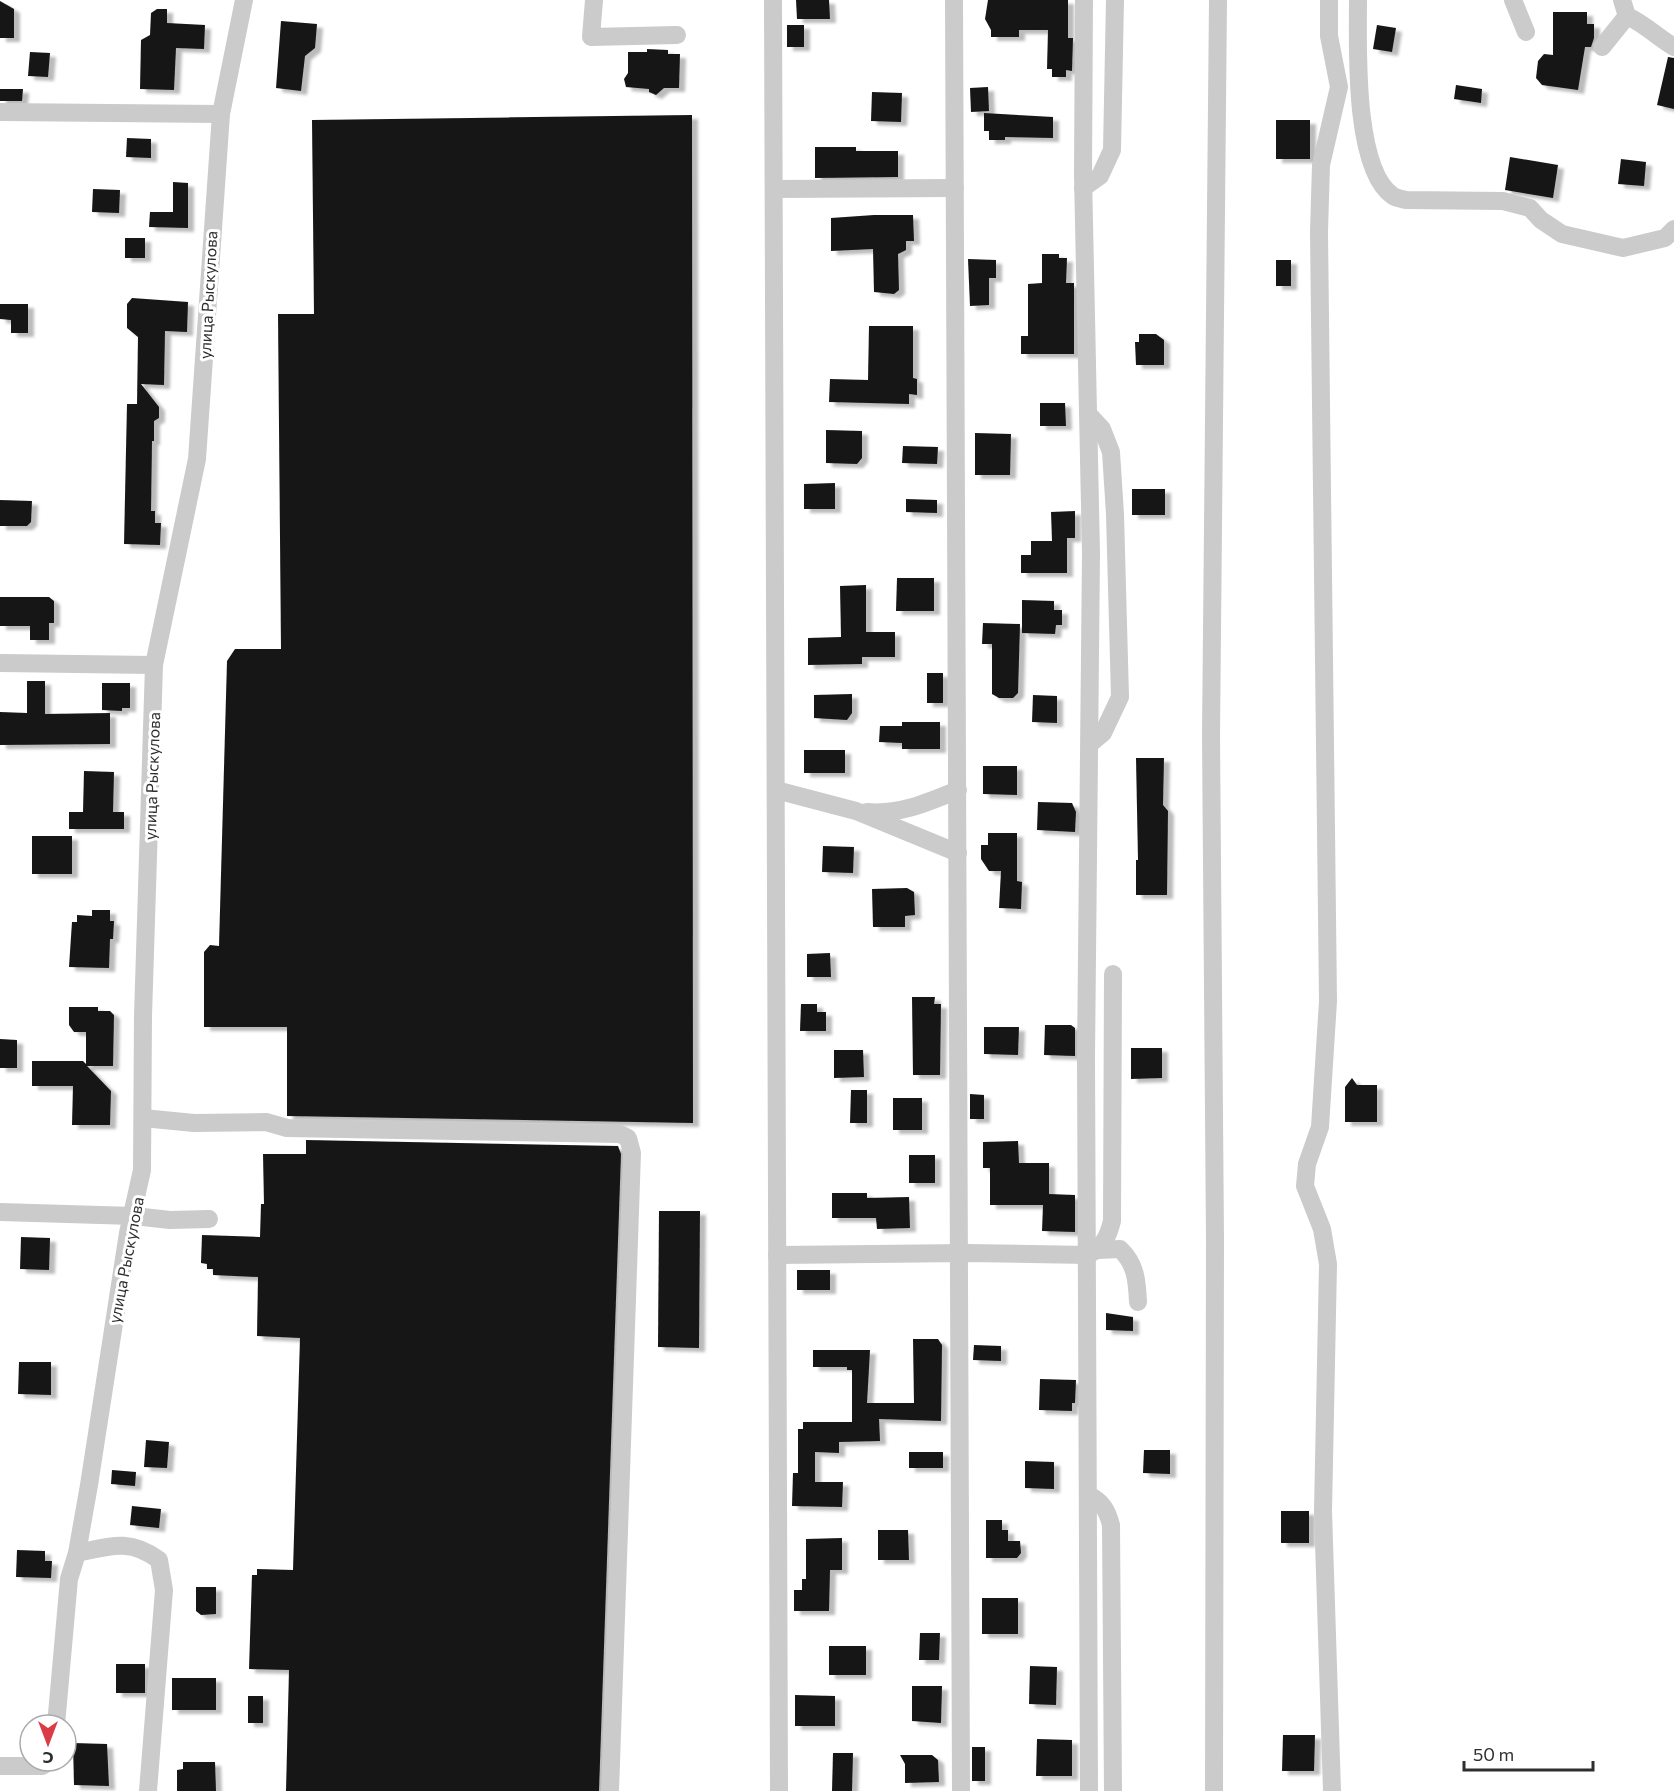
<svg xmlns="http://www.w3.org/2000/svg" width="1674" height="1791" font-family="Commissioner,sans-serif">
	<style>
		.building { fill: #151515; filter: url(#shadow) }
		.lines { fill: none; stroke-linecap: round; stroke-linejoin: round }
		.minor { stroke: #cbcbcb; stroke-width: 18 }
		.labels { text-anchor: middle; stroke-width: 6; stroke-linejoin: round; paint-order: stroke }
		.street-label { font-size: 16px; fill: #2e2e2e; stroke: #fff }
	</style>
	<defs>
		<filter id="shadow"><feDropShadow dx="6" dy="4" stdDeviation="1.5" flood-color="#0004"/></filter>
	</defs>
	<rect width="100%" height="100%" fill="#fff"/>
	<g class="building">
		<path d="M796,0h33l1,19h-33z"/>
		<path d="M988,0h80v38h5l-1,33 -6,-1v7h-14v-8h-5l1,-39h-29v7h-28v-7l-6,-11z"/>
		<path d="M0,1l14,8v29h-14z"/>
		<path d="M157,9h10v14l38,2 -1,24 -28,-1 -2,42 -34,-1 1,-49 9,-5 1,-22z"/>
		<path d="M1553,12h34v12h7v14l-3,9h-6l-7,43 -36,-5 -6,-7 2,-17 6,-7 9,1z"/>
		<path d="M281,21l36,3 -2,24 -10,8 -4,35 -25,-3z"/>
		<rect x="787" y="25" width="17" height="22"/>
		<path d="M1377,25l19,3 -4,24 -19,-3z"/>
		<path d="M647,49l21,1v4h12l-1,34h-15l-8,7 -7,-3v-3l-23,-2 -2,-8 4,-6v-21h19z"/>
		<path d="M30,52l20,1 -2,24 -20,-1z"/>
		<path d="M1668,57l6,1v51l-17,-4z"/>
		<path d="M1456,85l26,4 -1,14 -27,-4z"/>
		<path d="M988,87l1,24 -18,1 -1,-24z"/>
		<path d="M0,89h23l-1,12h-22z"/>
		<path d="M872,92l30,1 -1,29 -30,-1z"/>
		<path d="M984,113l69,4v21l-48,-1v3h-16v-9h-5z"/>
		<path d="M692,115l1,1008 -406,-7v-89h-83v-75l6,-7 9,1 8,-285 8,-12h46l-3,-335h36l-2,-194z"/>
		<rect x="1276" y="120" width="34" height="39"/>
		<path d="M127,138l24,1v19l-25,-1z"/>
		<path d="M815,147h41v4h42v26l-83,1z"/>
		<path d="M1510,157l48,8 -5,33 -48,-8z"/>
		<path d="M1621,159l25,3 -2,24 -26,-2z"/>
		<path d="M173,182l15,1v45l-39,-1 1,-15h23z"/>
		<path d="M93,189l27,1 -1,23 -27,-1z"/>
		<path d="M874,215h39l1,26h-8v9l-8,4 1,36 -5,4 -20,-2 -1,-43 -42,2v-33z"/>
		<rect x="125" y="238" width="20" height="20"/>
		<path d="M1042,254h17v4h8l-1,25h8v71h-53v-18h7v-52l14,-1z"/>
		<path d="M968,259l28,1v18h-7v27l-19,1z"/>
		<rect x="1276" y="260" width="15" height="26"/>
		<path d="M132,298l56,4 -1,30 -22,-1 -1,54 -23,-1 18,23v11l-5,3v20h-2l-1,70h4v12h6l-1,22 -36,-1 3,-140h10l1,-67 -11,-9v-24z"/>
		<path d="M0,304h28v29h-17v-13l-11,-1z"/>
		<path d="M869,326h44v52l4,1v16l-8,-1v10l-80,-2 1,-23 38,1z"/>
		<path d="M1139,334h17l8,6v25h-28l-1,-23h4z"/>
		<path d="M1040,403h25l1,23h-26z"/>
		<path d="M826,430l36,1v27l-5,6 -31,-1z"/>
		<path d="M975,433l36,1 -1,41h-35z"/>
		<path d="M903,446l35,1 -1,17 -35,-1z"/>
		<path d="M835,483v26h-31v-25z"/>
		<rect x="1132" y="489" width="33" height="26"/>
		<path d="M906,499l31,1v13l-31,-1z"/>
		<path d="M0,500l32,1 -1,21 -4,4h-27z"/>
		<path d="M1075,511v27h-8v35h-46v-18h10v-14h21l-1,-29z"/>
		<path d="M897,578h37v33h-38z"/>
		<path d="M866,585v47h29v25h-33v7l-54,1v-27l33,-1 -1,-51z"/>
		<path d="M0,597h49l5,4v22h-5v17h-19v-14h-30z"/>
		<path d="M1022,600l32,1v9h8v15h-6l-1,9 -33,-1z"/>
		<path d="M983,623l37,1 -2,69 -5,5h-14l-7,-4v-50h-10z"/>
		<rect x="927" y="673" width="16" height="30"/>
		<path d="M27,681h18v33l65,-1v31l-110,1v-33l27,1z"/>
		<path d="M102,683h28v25h-8v3l-20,-1z"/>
		<path d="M852,694v19l-5,7 -33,-2v-23z"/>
		<path d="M1033,695l24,1v27l-25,-1z"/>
		<path d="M902,722h38v27h-38v-6l-23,-1 1,-16h22z"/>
		<rect x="804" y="750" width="41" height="23"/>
		<path d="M1136,758h28l-1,47 5,6 -1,84h-31v-35h2z"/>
		<path d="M983,766h34v29l-34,-1z"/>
		<path d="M84,771l30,1 -1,40h11v17h-55v-17h14z"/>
		<path d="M1038,802l34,1 4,9 -1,20 -38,-2z"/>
		<path d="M988,833h29v48l5,1 -1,27 -22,-1 2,-37h-12l-8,-12v-14h7z"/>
		<rect x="32" y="836" width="40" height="38"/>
		<path d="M823,846l31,1 -1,26 -31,-1z"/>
		<path d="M907,888l7,4 1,23 -10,1v11h-32l-1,-38z"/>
		<path d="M92,910h18v11h4l-1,18h-3l-1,29 -40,-1 3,-45h5v-7l15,1z"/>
		<path d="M830,953l1,24h-24v-23z"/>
		<path d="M912,997h23l-1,7h7l-1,71h-27z"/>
		<path d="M801,1004h16v8h9v19h-26z"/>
		<path d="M69,1007h29v4h12l4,4 -1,51h-26l24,25 -1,34h-38l1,-39h-41v-25h51l3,3v-32h-12l-5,-7z"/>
		<path d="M1045,1025h26l4,3v28l-31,-1z"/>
		<path d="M984,1027h35l-1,28 -34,-1z"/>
		<path d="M0,1039l17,1v28h-17z"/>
		<path d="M1131,1048h31v30l-31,1z"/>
		<path d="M834,1050h29l1,27 -30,1z"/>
		<path d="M1352,1078l5,7h20v37h-32v-35z"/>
		<path d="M851,1090h16v33h-17z"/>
		<path d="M970,1094l14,1v24h-14z"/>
		<rect x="893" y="1098" width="29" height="32"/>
		<path d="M306,1140l312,6 3,8 -22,637h-313l3,-121 -40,-1 3,-94h5v-6l36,1 7,-232 -43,-2 1,-59 -45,-2v-6h-6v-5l-6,-1 1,-28 58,2 1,-33h3l-1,-50h43z"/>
		<path d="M1018,1141l1,22h30v31l26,1v37l-33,-1 1,-26h-53v-37h-7v-26z"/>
		<rect x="909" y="1155" width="26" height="28"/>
		<path d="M832,1193h35v5l42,-1 1,31 -33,1 -1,-11h-44z"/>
		<path d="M659,1211h41l-1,137 -41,-1z"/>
		<path d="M21,1237l29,1 -1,32 -29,-1z"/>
		<rect x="797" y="1270" width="33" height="20"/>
		<path d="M1106,1313l27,4v14l-27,-1z"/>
		<path d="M913,1339h25l4,6 -1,76 -62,-2 1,22 -41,1v11l-24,-1v30h28l-1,25 -50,-1 1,-33h5v-44h5v-7h49v-52h-5v-3h-34v-17h57l-3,53h47z"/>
		<path d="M974,1345l27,1v15l-28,-1z"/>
		<path d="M19,1362h32v33l-33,-1z"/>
		<path d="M1040,1379l36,1 -1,23h-3v8l-33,-1z"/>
		<path d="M146,1440l23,2 -2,26 -23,-1z"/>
		<path d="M1144,1450h26v24l-27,-1z"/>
		<rect x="909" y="1452" width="34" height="16"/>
		<path d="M1025,1461l29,1v27l-29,-1z"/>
		<path d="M112,1470l24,2 -1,14 -24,-2z"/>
		<path d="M132,1506l29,3 -2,19 -29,-3z"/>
		<rect x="1281" y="1511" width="28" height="32"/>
		<path d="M986,1520h16v10h6v11h12l1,12 -4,5h-31z"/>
		<path d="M878,1530h30l1,30h-31z"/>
		<path d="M842,1538v32h-12l-1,41h-35v-21h8v-11h4v-40z"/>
		<path d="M17,1550l28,1v10h7l-1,17 -35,-1z"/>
		<path d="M196,1587h20v27l-15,1 -5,-4z"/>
		<rect x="982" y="1598" width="36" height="36"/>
		<path d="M920,1633h20l-1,27h-20z"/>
		<rect x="829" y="1646" width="37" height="29"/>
		<rect x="116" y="1664" width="29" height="29"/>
		<path d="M1030,1666l27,1 -1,38 -27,-1z"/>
		<rect x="172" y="1678" width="44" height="32"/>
		<path d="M912,1686h30l-1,37 -29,-2z"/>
		<path d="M795,1695l40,1v30h-40z"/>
		<rect x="248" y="1696" width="15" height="27"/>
		<path d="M1283,1735h32l-1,36h-32z"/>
		<path d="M1037,1739l35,1v36h-36z"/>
		<path d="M73,1743l34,1 2,42 -35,-1z"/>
		<rect x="972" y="1747" width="13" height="34"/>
		<path d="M833,1753h20l-1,38h-20z"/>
		<path d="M900,1755h32l6,5 1,22 -34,1v-19z"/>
		<path d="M183,1762h32l1,29h-39v-21l6,-1z"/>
	</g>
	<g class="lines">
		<g class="minor">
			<path d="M594,0l-3,37 86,-2"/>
			<path d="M773,0l6,1791"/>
			<path d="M954,0l7,1791"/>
			<path d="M1084,0l-1,175 8,378 -5,504 3,734"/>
			<path d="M1329,0v36l10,51 -18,78 -2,67 9,769 -8,126 -13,37 -2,22 17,43 6,35 -5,247 9,280"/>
			<path d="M1358,0c0,45 -5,169 35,196 3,2 9,3 13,4l97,1 27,7 11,12 21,14 61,14 42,-10 9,-9"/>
			<path d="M1513,0l13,32"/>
			<path d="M1622,0l5,16c18,8 30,21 47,31"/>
			<path d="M1602,47l25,-31"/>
			<path d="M0,112l221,2"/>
			<path d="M1083,188l17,-12 12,-26 3,-150"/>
			<path d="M774,189l181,-1"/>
			<path d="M1088,414l14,15 9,23 4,62 5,183 -17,36 -13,11"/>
			<path d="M0,663l154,2"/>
			<path d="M776,790l80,21 102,42"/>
			<path d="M867,812c33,3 61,-10 91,-22"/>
			<path d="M143,1118l51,5 72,-1 21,6 333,6 8,4 4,15 -22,638"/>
			<path d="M0,1212l134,4 36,4 39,-1"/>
			<path d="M1098,1250l22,-1c16,15 17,32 18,53"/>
			<path d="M777,1255l190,-2 121,2c15,-8 20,-18 24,-34l1,-247"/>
			<path d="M1088,1495c14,6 19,15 23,30l2,266"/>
			<path d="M77,1553c33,-7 53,-15 82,7l5,30 -16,201"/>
			<path d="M56,1725l13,-146 8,-26 12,-68 39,-252 14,-63 1,-154 11,-351 43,-206 24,-345 23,-114"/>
			<path d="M0,1766h42l8,-5"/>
			<path d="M1214,1791l1,-551 -4,-504 7,-736"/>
		</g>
	</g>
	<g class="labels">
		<g class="street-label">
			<text transform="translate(208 295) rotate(-87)" y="6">улица Рыскулова</text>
			<text transform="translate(152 776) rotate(-88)" y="6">улица Рыскулова</text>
			<text transform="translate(126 1260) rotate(-79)" y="6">улица Рыскулова</text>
		</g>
	</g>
	<g transform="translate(48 1743) rotate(180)"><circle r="28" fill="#ffffff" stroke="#ababab" stroke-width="1.5"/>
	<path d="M0-4.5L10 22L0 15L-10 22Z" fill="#db3b45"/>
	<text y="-9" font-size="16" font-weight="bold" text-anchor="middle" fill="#2e2e2e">С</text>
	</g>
	<path d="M1464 1761v9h129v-9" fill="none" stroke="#2e2e2e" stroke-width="3"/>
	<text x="1473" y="1761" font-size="18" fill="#2e2e2e" stroke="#ffffff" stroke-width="4.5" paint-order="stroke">50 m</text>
</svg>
